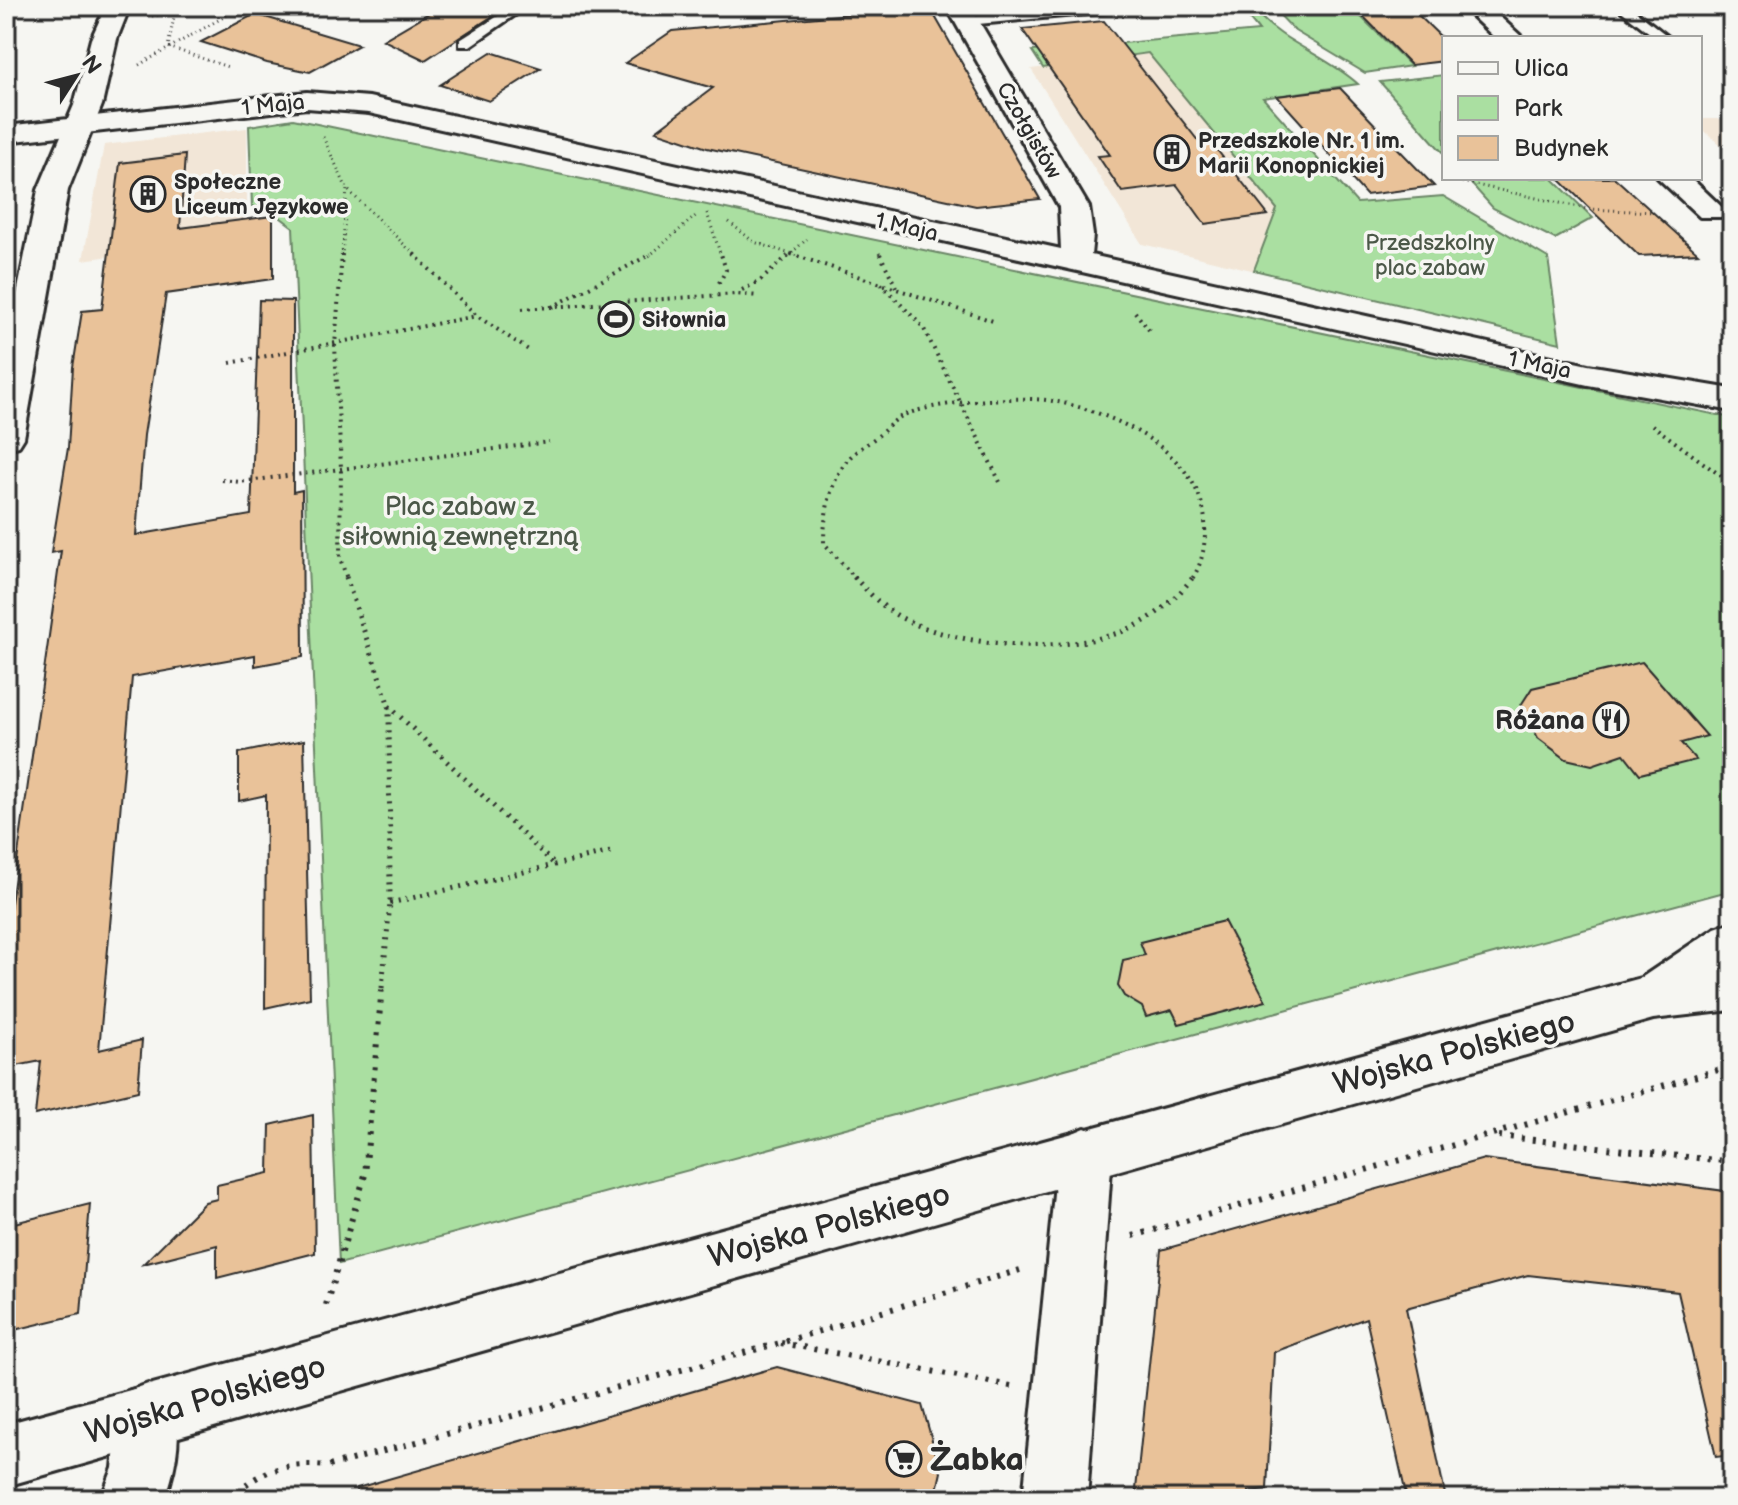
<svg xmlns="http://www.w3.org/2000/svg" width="1738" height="1505" font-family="'Balsamiq Sans',sans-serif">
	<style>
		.built { fill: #f2e6d7 }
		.green { fill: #aadfa1; stroke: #6a8566; stroke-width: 2 }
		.building { fill: #e9c299; stroke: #2b2b2b; stroke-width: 2 }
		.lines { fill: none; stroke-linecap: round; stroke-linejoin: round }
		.lane-casing { stroke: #2b2b2b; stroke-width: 6 }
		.street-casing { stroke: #2b2b2b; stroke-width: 6 }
		.secondary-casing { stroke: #2b2b2b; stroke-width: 6 }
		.path-far3 { stroke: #2b2b2b; stroke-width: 3; stroke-dasharray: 1 4; stroke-linecap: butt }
		.path-far2 { stroke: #2b2b2b; stroke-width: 4; stroke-dasharray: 2 5; stroke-linecap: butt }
		.path-far1 { stroke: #2b2b2b; stroke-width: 5; stroke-dasharray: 2 6; stroke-linecap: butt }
		.path { stroke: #2b2b2b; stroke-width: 6; stroke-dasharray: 3 8; stroke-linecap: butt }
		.lane { fill: #f6f6f2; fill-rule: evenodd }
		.street { fill: #f6f6f2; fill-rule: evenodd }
		.secondary { fill: #f6f6f2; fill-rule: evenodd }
		.labels { text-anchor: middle; stroke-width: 7; stroke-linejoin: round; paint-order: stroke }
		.far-street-label { font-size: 22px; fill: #2b2b2b; stroke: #f6f6f2 }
		.far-poi-label { font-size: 22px; font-weight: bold; fill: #2b2b2b; stroke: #f6f6f2; text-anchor: start }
		.far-park-label { font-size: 22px; fill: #4b5848; stroke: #f6f6f2 }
		.park-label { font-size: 26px; fill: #4b5848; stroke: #f6f6f2 }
		.poi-label { font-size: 26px; font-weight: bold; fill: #2b2b2b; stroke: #f6f6f2; text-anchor: end }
		.near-street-label { font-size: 32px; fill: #2b2b2b; stroke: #f6f6f2 }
		.near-poi-label { font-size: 32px; font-weight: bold; fill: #2b2b2b; stroke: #f6f6f2; text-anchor: start }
	</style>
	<rect width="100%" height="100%" fill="#f6f6f2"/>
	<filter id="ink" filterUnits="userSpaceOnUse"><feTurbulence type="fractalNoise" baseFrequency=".0125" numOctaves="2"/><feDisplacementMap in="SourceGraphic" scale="16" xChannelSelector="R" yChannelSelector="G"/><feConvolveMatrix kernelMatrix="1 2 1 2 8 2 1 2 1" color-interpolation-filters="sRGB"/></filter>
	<g filter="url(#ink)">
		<g class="built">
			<path d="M1215,45l142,158 86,-7 105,62 12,85 -418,-99 -111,-175z"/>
			<path d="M1700,119h32v36l-32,-28z"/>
			<path d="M247,128v108l-164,24 21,-115z"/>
		</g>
		<g class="green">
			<path d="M1271,6h79l61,60 -46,7 -70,-42z"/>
			<path d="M1241,9l14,2c29,33 71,44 103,73l-95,14 94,105 86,-7 105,62 12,85 -306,-73 23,-61 -129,-156 -105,15 -11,-17 227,-20z"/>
			<path d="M1444,75v79l-64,-72z"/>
			<path d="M293,119l1439,299v472l-1393,374 -46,-1037 -16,-12 -25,-9 -3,-80z"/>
			<path d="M1466,178h86l41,40 -38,21 -62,-31z"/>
		</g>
		<g class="building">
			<path d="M441,6h67l-83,54 -42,-20z"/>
			<path d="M878,6h51l111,193 -64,7 -269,-58 -51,-17 57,-43 -88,-25 47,-32 209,-20z"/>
			<path d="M1353,6h56l35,34v21l-33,4z"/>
			<path d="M255,14l104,31 -49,27 -43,-9 -66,-21z"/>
			<path d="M1104,21l95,121 11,-1 58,74 -63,9 -28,-39 -55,7 -24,-36 12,-1 -88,-126z"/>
			<path d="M491,52l50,16 -52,33 -49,-16z"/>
			<path d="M1340,88l44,46 50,52 -68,9 -89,-99z"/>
			<path d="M185,155l-5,73 93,-12v63l-107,15 -22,141 -8,100 115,-20 8,-215 34,1v191l9,-2 1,167 -48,9v-11l-123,22 -33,373 43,-10 -4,51 -103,24 6,-54 -35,7v-129l55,-388 -10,2 17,-105 5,-81 9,-56 20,-2 18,-146z"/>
			<path d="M1558,178h57l83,75 -59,3z"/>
			<path d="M1642,662l65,74 -26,7 15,17 -56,14 -16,-20 -32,11 -26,-6 -28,-21 -17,-33 11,-17z"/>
			<path d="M304,740l6,258 -45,10 1,-213 -27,6v-48z"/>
			<path d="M1224,921l42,80 -87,23 -7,-14 -26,7 -4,-10 -18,-11 -6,-10 5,-26 22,-5 -5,-13z"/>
			<path d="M313,1115l2,138 -98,25v-33l-74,19 62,-62 12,-3v-14l52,-12 1,-48z"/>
			<path d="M1484,1159l248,33v263l-16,2 -38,-165 -150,-17 -122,33 40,191h-39l-41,-181 -92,34 -7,137 -18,2v8h-114l26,-249z"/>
			<path d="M90,1204l-9,110 -75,18v-107z"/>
			<path d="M777,1367l145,38 19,67 -6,27h-577l-1,-11z"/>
		</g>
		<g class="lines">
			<defs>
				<g id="lane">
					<path d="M514,6h14l-58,40h-10v-6z"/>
					<path d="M1090,6h47l-6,4 -164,15 -6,-4 6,-4z"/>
					<path d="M1615,6h14l41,32h-14z"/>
				</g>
				<g id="street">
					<path d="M946,6h24l119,201 4,28 -2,20 497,110 144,24v22l-144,-26 -1219,-272 -62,-5 -301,34v-16l301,-34 62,5 692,152 -2,-42z"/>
					<path d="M1461,6h27l35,32h-28z"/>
					<path d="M1658,178h33l35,33 -4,6h-22z"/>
					<path d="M1085,1128l19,8 8,18 -25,345h-64l35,-345 8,-18z"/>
					<path d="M148,1384l22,8c14,36 7,72 -5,107h-64l12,-31 5,-54 8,-22z"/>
				</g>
				<g id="secondary">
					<path d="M106,6h24l-13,33 -15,66 -34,85 -44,248 -5,8 -13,3v-100l32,-159 36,-85 17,-66z"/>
					<path d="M1732,922v88l-79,9 -1647,467v-62l1635,-446 74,-50z"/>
				</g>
			</defs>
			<use href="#lane" class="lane-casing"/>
			<use href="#street" class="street-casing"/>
			<use href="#secondary" class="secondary-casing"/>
			<g class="path-far3">
				<path d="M152,16l23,-4 -7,35 60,20"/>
				<path d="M139,65l104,-59"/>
				<path d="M323,137l24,52 69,67"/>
				<path d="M1462,182l126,27 66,3"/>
				<path d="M707,213l14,43"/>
				<path d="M729,222l25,20 43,14"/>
				<path d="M879,253l2,3"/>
				<path d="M342,256l5,-67"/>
				<path d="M649,256l49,-42"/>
				<path d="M788,256l19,-17"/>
			</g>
			<g class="path-far2">
				<path d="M342,254l-7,91 6,123 -1,90 7,21"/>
				<path d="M414,254l63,62 53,35"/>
				<path d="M791,254l205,68"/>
				<path d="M880,254l16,33"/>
				<path d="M719,283l7,-13 -5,-16"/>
				<path d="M881,284l42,43 79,159"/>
				<path d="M742,290l18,-9 30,-27"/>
				<path d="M552,307l99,-53"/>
				<path d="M522,309l214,-15 23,2"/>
				<path d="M1135,312l14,18"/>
				<path d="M230,363l247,-47"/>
				<path d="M1652,425l80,59"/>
				<path d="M222,480l18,2 309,-40"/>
				<path d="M856,579l-32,-36c0,-27 5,-58 22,-81 7,-10 23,-19 33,-27 7,-6 15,-15 23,-19 29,-14 119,-21 151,-15 60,11 146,50 152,120 1,20 -2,42 -13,58"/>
			</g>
			<g class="path-far1">
				<path d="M346,577l43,129 166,159"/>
				<path d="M854,577c14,15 28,30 46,40 62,33 181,40 243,5 19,-11 37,-28 50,-45"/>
				<path d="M390,903l225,-52"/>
				<path d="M382,988l8,-85 -1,-197"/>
			</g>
			<g class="path">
				<path d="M1499,1136l225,25 8,6"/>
				<path d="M1133,1236l599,-170"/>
				<path d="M326,1305l39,-130 17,-189"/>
				<path d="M781,1343l230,43"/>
				<path d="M229,1499c31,-30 57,-37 100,-33l451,-123 240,-73"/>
			</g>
			<use href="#lane" class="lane"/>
			<use href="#street" class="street"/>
			<use href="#secondary" class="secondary"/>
		</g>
	</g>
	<defs>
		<symbol id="building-ring" viewBox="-11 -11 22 22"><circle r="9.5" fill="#f6f6f2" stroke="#2b2b2b" stroke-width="1.5"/><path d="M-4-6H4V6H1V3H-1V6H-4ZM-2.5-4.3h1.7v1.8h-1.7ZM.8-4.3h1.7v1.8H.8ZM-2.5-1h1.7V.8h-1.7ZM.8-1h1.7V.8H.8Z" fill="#2b2b2b"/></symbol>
		<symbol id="stadium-ring" viewBox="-11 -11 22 22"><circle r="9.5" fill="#f6f6f2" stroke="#2b2b2b" stroke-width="1.5"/><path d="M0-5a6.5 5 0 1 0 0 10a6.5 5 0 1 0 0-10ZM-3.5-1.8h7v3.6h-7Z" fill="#2b2b2b"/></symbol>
		<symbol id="restaurant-ring" viewBox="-11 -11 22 22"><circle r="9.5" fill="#f6f6f2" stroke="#2b2b2b" stroke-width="1.5"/><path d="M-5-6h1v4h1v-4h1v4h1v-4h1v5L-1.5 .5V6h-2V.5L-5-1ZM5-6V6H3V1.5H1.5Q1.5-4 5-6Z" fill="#2b2b2b"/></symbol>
		<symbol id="supermarket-ring" viewBox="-11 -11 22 22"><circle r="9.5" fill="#f6f6f2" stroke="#2b2b2b" stroke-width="1.5"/><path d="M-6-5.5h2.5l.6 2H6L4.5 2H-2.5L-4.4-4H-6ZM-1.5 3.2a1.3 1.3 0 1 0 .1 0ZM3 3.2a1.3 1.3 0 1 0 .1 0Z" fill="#2b2b2b"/></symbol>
	</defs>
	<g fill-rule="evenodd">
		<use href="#building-ring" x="1152" y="133" width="40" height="40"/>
		<use href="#building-ring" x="128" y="174" width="40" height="40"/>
		<use href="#stadium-ring" x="596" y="299" width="40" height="40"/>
		<use href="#restaurant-ring" x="1591" y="700" width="40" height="40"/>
		<use href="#supermarket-ring" x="884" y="1439" width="40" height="40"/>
	</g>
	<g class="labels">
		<g class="far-street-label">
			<text transform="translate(273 104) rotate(-6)" y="8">1 Maja</text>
			<text transform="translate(1030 130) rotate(60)" y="8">Czołgistów</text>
			<text transform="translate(907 226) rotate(13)" y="8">1 Maja</text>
			<text transform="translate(1540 364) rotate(12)" y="8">1 Maja</text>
		</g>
		<g class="far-poi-label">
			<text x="1198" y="148">Przedszkole Nr. 1 im.<tspan x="1198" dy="25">Marii Konopnickiej</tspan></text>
			<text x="174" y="189">Społeczne<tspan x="174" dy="25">Liceum Językowe</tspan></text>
			<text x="642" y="327">Siłownia</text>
		</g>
		<g class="far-park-label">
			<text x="1430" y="250">Przedszkolny<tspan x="1430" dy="25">plac zabaw</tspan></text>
		</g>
		<g class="park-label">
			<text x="460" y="515">Plac zabaw z<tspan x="460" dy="30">siłownią zewnętrzną</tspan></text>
		</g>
		<g class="poi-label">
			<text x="1585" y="729">Różana</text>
		</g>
		<g class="near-street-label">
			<text transform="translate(1454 1052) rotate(-15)" y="11">Wojska Polskiego</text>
			<text transform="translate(829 1225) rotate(-15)" y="11">Wojska Polskiego</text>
			<text transform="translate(205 1399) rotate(-16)" y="11">Wojska Polskiego</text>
		</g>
		<g class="near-poi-label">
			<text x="930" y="1470">Żabka</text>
		</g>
	</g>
	<rect width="1738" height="1505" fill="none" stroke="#f6f6f2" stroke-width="32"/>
	<rect x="16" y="16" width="1706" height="1473" fill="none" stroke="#2b2b2b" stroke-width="3" filter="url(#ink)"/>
	<rect x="1442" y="36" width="260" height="144" fill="#f6f6f2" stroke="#a5a5a2" stroke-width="2"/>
	<rect x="1458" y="62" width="40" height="12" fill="#f6f6f2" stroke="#a5a5a2" stroke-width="2"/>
	<text x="1514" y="76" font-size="24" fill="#2b2b2b">Ulica</text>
	<rect x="1458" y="96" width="40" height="24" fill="#aadfa1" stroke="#a5a5a2" stroke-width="2"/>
	<text x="1514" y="116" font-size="24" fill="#2b2b2b">Park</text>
	<rect x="1458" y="136" width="40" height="24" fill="#e9c299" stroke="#a5a5a2" stroke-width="2"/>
	<text x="1514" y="156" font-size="24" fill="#2b2b2b">Budynek</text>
	<g transform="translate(76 76) rotate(54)" stroke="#f6f6f2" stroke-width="6" paint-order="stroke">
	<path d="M0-6L14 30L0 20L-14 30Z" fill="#2b2b2b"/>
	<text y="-12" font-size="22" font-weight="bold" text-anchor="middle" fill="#2b2b2b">N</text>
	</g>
</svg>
